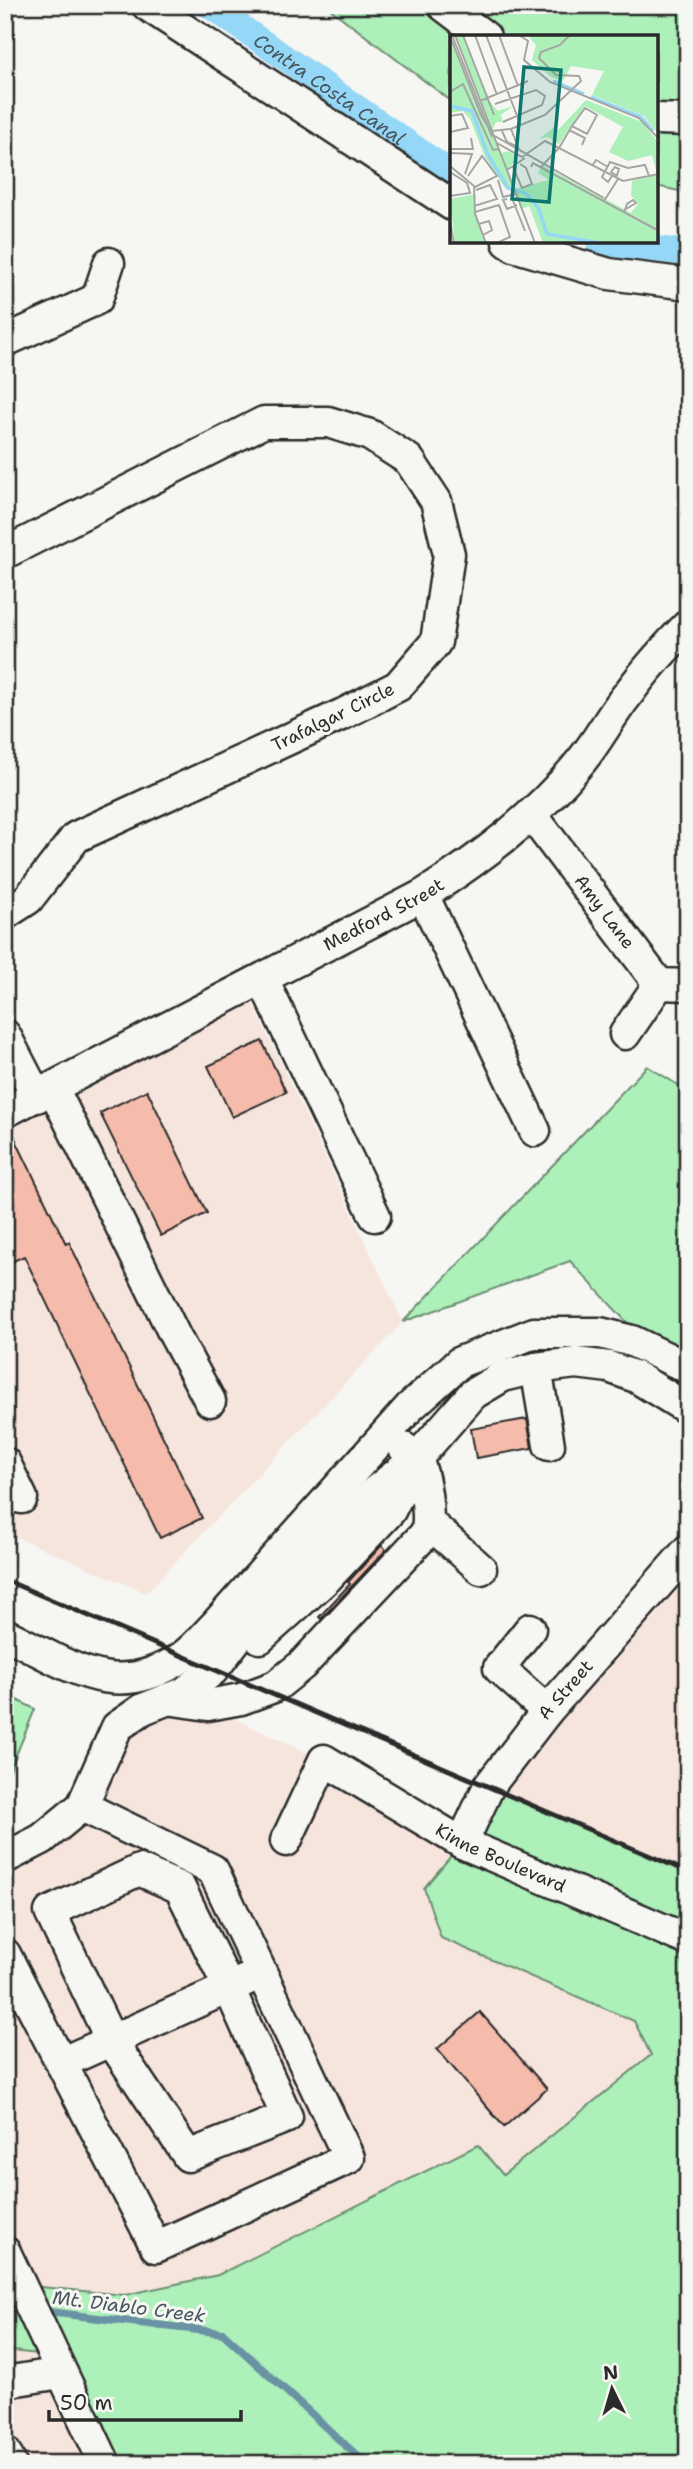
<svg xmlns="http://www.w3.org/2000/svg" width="693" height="2469" font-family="'Shantell Sans',sans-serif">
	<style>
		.built { fill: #f6e5dd }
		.green { fill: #adf0ba; stroke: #6c8e72; stroke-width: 2 }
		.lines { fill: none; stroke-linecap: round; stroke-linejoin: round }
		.stream { stroke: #6a92a5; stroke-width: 8 }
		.canal { stroke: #94d7f6; stroke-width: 26 }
		.building { fill: #f5bcac; stroke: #2b2b2b; stroke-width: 2 }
		.minor-casing { stroke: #2b2b2b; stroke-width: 35 }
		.minor { stroke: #f6f6f2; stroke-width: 30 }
		.rail { stroke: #2b2b2b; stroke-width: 5 }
		.labels { text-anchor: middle; stroke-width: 6; stroke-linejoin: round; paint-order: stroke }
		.street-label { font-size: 18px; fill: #2b2b2b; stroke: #f6f6f2 }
		.water-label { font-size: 19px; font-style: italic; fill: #45565e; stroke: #f6f6f2 }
		.inset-river { fill: none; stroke: #94d7f6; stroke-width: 3.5 }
		.inset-road { fill: none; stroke: #a5a5a2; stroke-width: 2 }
		.view { fill: #0f766e; fill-opacity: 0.15; stroke: #0f766e; stroke-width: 3.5 }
		.inset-edge { fill: none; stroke: #2b2b2b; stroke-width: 3.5 }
	</style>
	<rect width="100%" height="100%" fill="#f6f6f2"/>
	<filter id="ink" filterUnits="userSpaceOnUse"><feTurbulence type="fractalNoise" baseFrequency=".0143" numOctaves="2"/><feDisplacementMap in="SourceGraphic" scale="14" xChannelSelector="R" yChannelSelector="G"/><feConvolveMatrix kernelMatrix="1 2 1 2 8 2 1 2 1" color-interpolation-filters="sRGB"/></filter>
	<g filter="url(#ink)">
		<g class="built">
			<path d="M246,989l157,333 -257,271 -141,-61v-420z"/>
			<path d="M688,1550v322l-199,-86z"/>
			<path d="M191,1699l133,61 138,83 -21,95 193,83 17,34 -148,120 -25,-30 -260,130 -93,20 -105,-10 -15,-33v-394l37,-19 75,-112z"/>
			<path d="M5,2350l48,6 52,108h-100z"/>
		</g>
		<g class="green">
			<path d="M325,5h363v188l-32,-7v-149h-204l-1,64z"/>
			<path d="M647,1066l41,25v267l-54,-28 -64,-69 -167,61z"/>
			<path d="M5,1694l30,15 -30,73z"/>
			<path d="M489,1786l199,86v592h-583l-52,-108 -48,-6v-98l15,33 105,10 93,-20 260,-130 25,30 148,-120 -17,-34 -193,-83 -17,-50 38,-45z"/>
		</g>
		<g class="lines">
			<g class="stream">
				<path d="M5,2307l18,2"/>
				<path d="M40,2311l183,22 143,131"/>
			</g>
			<g class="canal">
				<path id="s1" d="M209,5l243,169"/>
				<path d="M599,242l89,11"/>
			</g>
		</g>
		<g class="building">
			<path d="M262,1041l24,51 -54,25 -24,-51z"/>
			<path d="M147,1090l60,123 -46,23 -61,-123z"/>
			<path d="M10,1128l56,116 3,-2 133,276 -42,20 -136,-282 -19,9v-136z"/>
			<path d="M527,1419l5,29 -56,10 -5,-29z"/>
			<path d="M382,1545l4,5 -65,69 -2,-2 31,-33 -2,-2z"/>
			<path d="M480,2012l67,77 -43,38 -67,-78z"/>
		</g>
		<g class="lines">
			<defs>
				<g id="minor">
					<path d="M147,5l305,200"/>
					<path d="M443,5l42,32"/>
					<path d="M656,119l32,1"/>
					<path d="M508,242l6,4 95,28 79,10"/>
					<path d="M5,341l92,-42 12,-36"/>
					<path d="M5,553l259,-131h64l42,13 39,25 27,41 13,53 -13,88 -38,44 -55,28 -267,123 -48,62 -23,15"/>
					<path id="s2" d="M532,815l127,169 29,1"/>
					<path d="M423,895l112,236"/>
					<path d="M263,980l112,236"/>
					<path d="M625,1034l34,-50"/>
					<path d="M5,1035l32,62"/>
					<path d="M53,1088l122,248 35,65"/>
					<path id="s3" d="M5,1112l418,-217c60,-38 114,-79 159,-135 17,-21 29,-45 46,-66 18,-25 38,-47 60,-69"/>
					<path d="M536,1368l13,77"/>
					<path d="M5,1463l17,35 -17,-3"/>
					<path d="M429,1523l52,46"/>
					<path d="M530,1629l-31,39 48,43"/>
					<path d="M5,1634c64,30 109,70 177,23 13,-9 24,-23 35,-34l193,-216 50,-45 74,-29h66l32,8 56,27"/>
					<path d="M260,1638l67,-60 63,-67 22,-43"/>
					<path d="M167,1699l41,6 33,-6 35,-13 26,-21 124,-132c5,-15 -1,-58 -9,-73 -2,-5 -9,-9 -13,-12"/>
					<path id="s4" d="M286,1841l38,-81 138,83 226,97"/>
					<path id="s5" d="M462,1843l27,-57 58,-75 141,-161"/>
					<path d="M5,1858l37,-19 40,-33 35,-79 26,-18 41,-16 29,-23 35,-46 125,-131 44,-35 56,-64 30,-18 33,-8 40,-5 33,4 27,10 52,32"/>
					<path d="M139,1870l41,18 49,100 58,129 -99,39 -77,-116 -61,-128z"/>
					<path d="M5,1954l151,293 193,-89 -136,-288 -131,-64"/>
					<path d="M61,2063l185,-83"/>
					<path d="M5,2252l100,212"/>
					<path d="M5,2382l56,-9"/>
					<path d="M5,2452l6,12"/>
				</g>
			</defs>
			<use href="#minor" class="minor-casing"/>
			<use href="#minor" class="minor"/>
			<path class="rail" d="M5,1580l683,292"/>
		</g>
	</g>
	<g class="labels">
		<g class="street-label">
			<text transform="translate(333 717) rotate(-26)" y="6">Trafalgar Circle</text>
			<text dy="6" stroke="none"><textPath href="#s2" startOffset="121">Amy Lane</textPath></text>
			<text dy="6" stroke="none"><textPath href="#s3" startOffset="427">Medford Street</textPath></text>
			<text dy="6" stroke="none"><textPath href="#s5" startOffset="186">A Street</textPath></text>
			<text dy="6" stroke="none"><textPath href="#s4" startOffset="292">Kinne Boulevard</textPath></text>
		</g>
		<g class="water-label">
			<text dy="7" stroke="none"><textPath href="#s1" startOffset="147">Contra Costa Canal</textPath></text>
			<text transform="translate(129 2306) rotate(7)" y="7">Mt. Diablo Creek</text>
		</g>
	</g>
	<g transform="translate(450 35)">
		<rect width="208" height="208" fill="#f6f6f2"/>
		<path d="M5,0h8l28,68 7,8 15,-5 -12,9 2,7h-7l-4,9zM77,0h131v99l-14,-18 -52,-21 12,-24 -33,-5 -8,15 -12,-4 -19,-17 4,-15zM0,1l51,117 9,-2 8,7 -11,12 7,19 35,-9 -11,-7 4,-8 89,48 7,-9 -7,-9 1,-14 25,-7 -5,-19 -24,6 -19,-9 14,-25 -38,-21 -26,38 -11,-7 -9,2 15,-12 4,3 28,-30 56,22 16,20v101h-115l-14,-37 -8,3 -5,-16 -11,-5 -20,-31 -15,-38 -7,-8 -13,2zM26,159l-2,12 12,37h-31l-5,-44z" fill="#adf0ba"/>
		<path class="inset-river" d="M103,46l31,13M141,62l50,20 12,14M0,71l22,5 16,44 20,33 17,5 13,14 9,27 53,9"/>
		<path class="inset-road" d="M2,0l40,102M5,0l80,208M13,0l31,80M25,0l22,60M36,0l35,91M49,0l19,51M69,0l9,6 -4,19 26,22 89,36 20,21M0,1l31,79 12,20 111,63M0,57l13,-8 30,66 6,-1M30,66l48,-20M45,69l41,-14 9,6 -3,9 -39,17M0,81l12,-2 6,14 -18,4M119,95l16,8 -3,7M42,96l19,-2 34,-14 36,-34 -2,-5 -23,-1 -17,-17 2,-6 19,-7 10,-10M52,96l5,11 11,5 -7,-18M47,108l25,14 23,-16 14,7M109,113l13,-22 15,8 10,-19 -12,-7 -13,18M0,114h23l-2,-11M0,118l22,1 -7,20M0,131l24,20 1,28 11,29M142,131l4,-6 12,7M63,132l9,21 10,-4 -6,-16 -6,-4M81,132l2,-4 126,68M90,133l19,-20 64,33 36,-7M57,135l18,-12M0,137l17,11 3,10 -20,3M18,141l14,-20 15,20 -22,11M162,141l-4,6 -6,-5 8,-15 18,6 17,-3 4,11M166,143l3,-9 -4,-2 -4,5 5,3M48,145l5,17 13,-3M62,163l13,33M57,164l-4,1 4,9 10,-4M154,166l14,-22M24,171l23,-7 -7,-14 -14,5M25,177l24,-7 11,32 -13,6M174,178l3,-9 6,-4 3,3 -10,6M0,186l4,22M29,189l10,-3 3,9 -9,5"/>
		<path class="view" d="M74,32l37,3 -12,132 -37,-3z"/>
		<rect width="208" height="208" class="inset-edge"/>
	</g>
	<rect width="693" height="2469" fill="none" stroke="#f6f6f2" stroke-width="28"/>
	<rect x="14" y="14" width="665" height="2441" fill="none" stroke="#2b2b2b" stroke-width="2.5" filter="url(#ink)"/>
	<g transform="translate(612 2389) rotate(355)" stroke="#f6f6f2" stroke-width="5" paint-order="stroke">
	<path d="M0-5L12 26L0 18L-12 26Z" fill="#2b2b2b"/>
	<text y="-10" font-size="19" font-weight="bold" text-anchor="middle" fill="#2b2b2b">N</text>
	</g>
	<path d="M49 2410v10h192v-10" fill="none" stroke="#2b2b2b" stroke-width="3.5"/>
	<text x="60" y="2410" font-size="21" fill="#2b2b2b" stroke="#f6f6f2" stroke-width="5" paint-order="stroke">50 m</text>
</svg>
